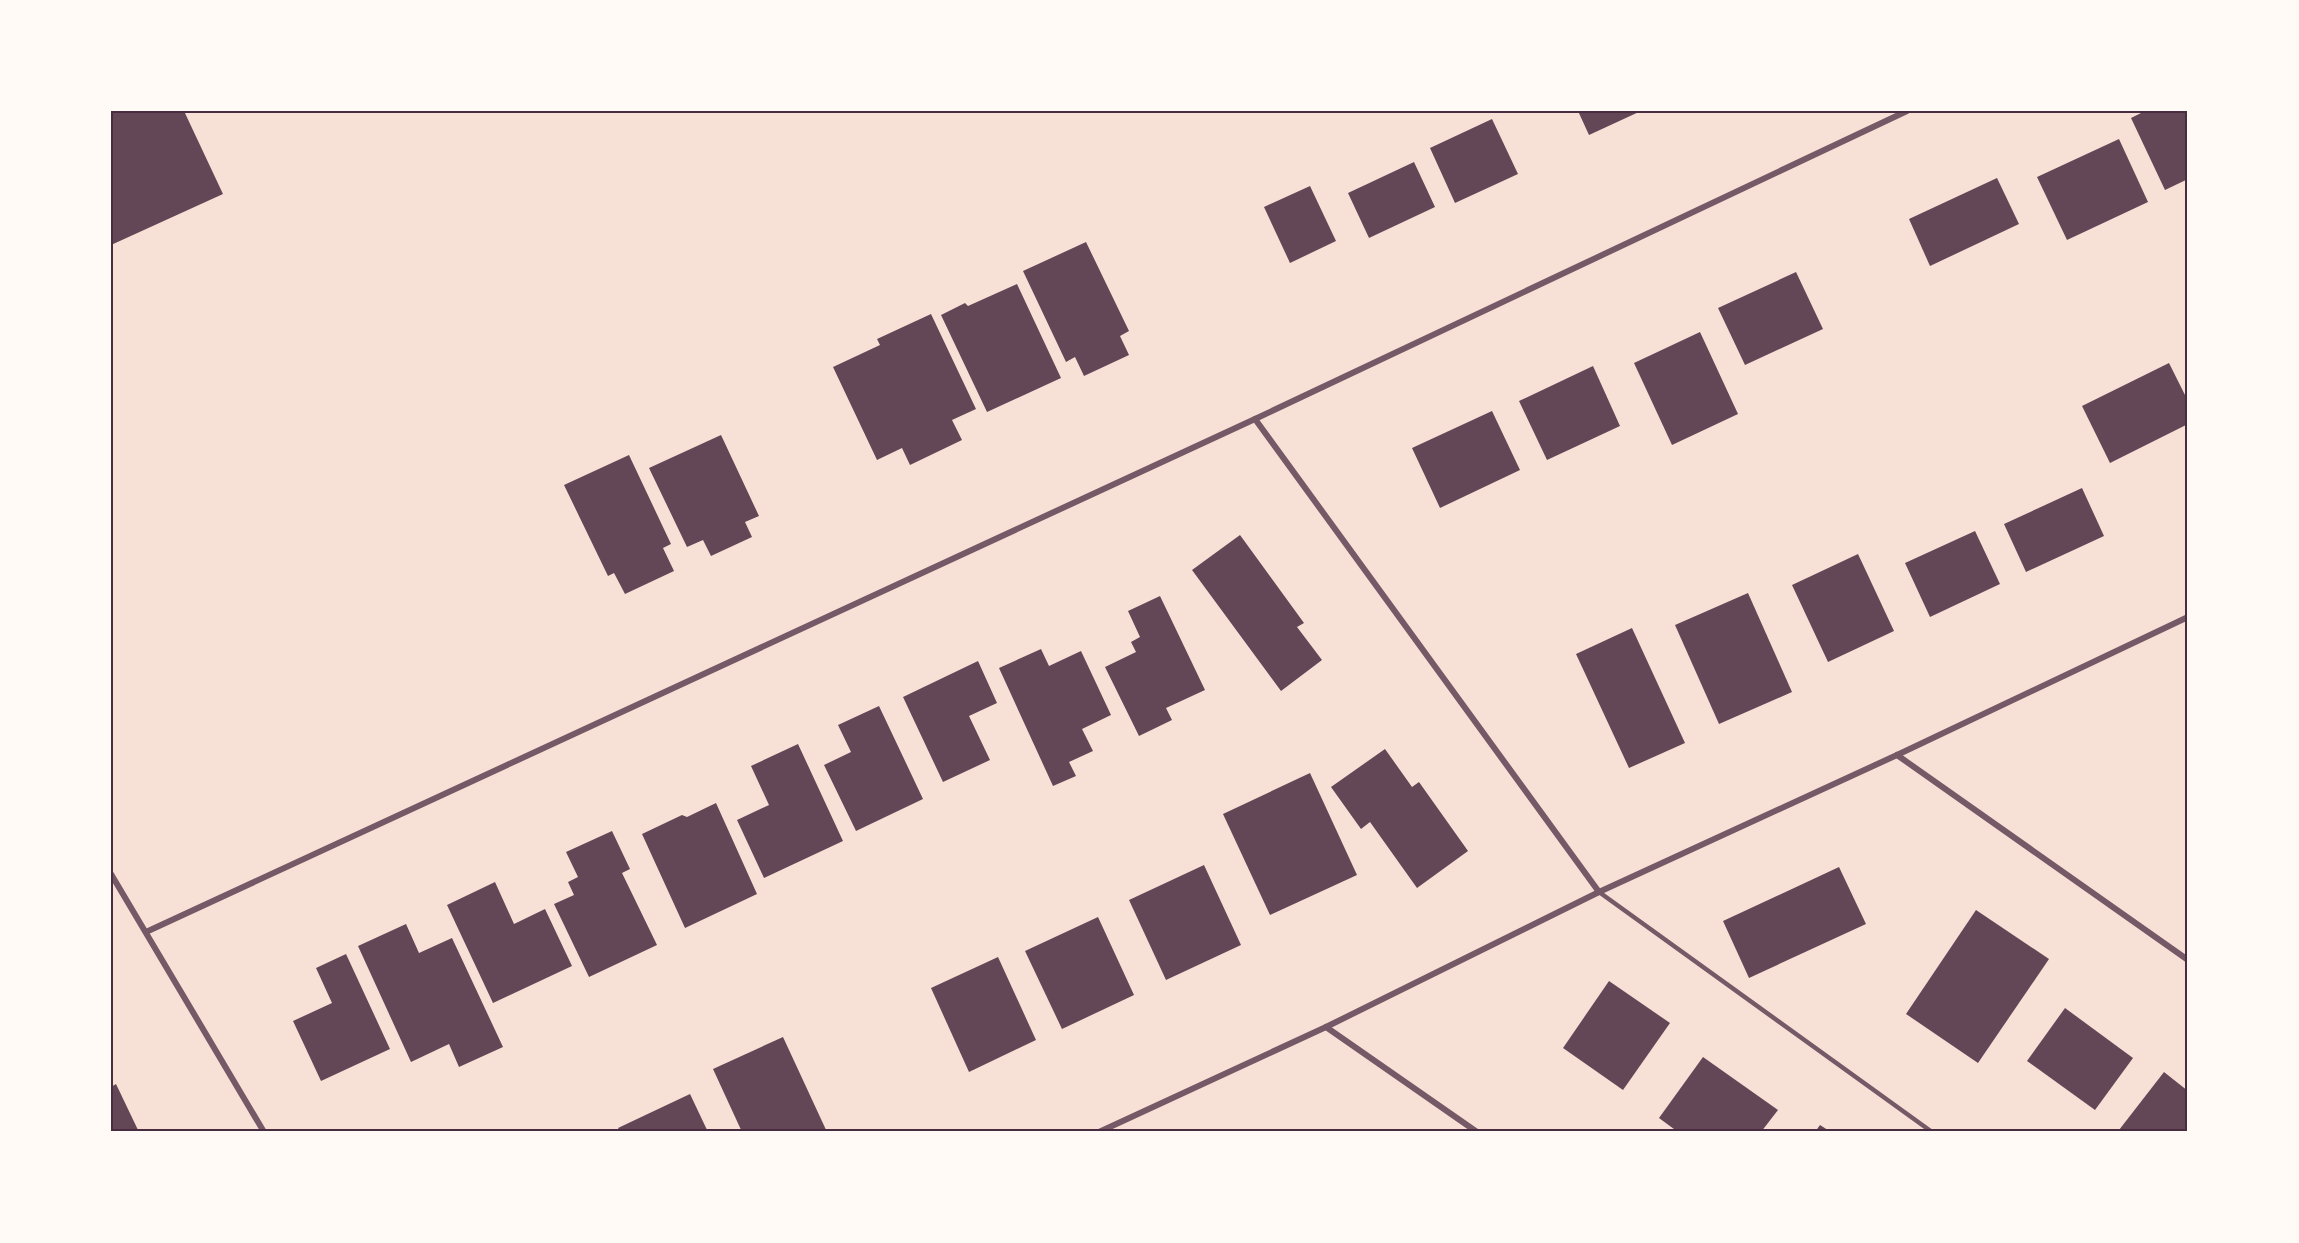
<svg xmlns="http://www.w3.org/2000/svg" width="2299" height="1243" font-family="'Varela Round',sans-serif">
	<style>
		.building { fill: #644757 }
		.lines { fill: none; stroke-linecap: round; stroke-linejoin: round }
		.service { stroke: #755966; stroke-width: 4.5 }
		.minor { stroke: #755966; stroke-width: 6 }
		.neatline { fill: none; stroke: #4a2c40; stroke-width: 2 }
	</style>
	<rect width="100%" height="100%" fill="#f7e1d7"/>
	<g class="building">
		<path d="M111,111h73l39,83 -112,51z"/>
		<path d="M1578,111h63l-52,24z"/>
		<path d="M2145,111h43v68l-23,11 -34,-72z"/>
		<path d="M1492,119l26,55 -63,29 -25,-55z"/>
		<path d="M2119,139l29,63 -81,38 -30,-63z"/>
		<path d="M1414,162l21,45 -66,31 -21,-45z"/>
		<path d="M1997,178l22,46 -89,42 -21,-47z"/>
		<path d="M1310,186l26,55 -46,22 -26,-56z"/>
		<path d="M1086,242l43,89 -9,5 9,19 -45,21 -9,-19 -9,5 -43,-91z"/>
		<path d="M1796,272l27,57 -78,36 -27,-57z"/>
		<path d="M1017,284l44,94 -74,34 -46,-97 24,-12 3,3z"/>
		<path d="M931,314l45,95 -24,11 10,20 -52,25 -8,-17 -25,12 -44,-93 47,-22 -3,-6z"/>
		<path d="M1700,332l38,82 -66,31 -38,-82z"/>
		<path d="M2169,363l19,38v23l-78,39 -28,-57z"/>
		<path d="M1593,366l27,60 -73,34 -28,-59z"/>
		<path d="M1492,411l28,59 -80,38 -28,-60z"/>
		<path d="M721,435l38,81 -14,6 7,15 -41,19 -8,-16 -16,7 -38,-79z"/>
		<path d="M629,455l42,89 -8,4 11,23 -49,23 -11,-21 -6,3 -44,-91z"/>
		<path d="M2082,488l22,48 -78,36 -22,-48z"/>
		<path d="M1975,531l25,53 -70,33 -25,-54z"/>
		<path d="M1240,535l64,88 -7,4 25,33 -41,31 -89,-121z"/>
		<path d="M1858,554l36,77 -66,31 -36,-77z"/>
		<path d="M1748,593l44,99 -73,32 -44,-99z"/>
		<path d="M1160,596l45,94 -39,18 6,12 -33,16 -34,-69 31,-15 -5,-10 9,-5 -12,-26z"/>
		<path d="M1632,628l53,115 -56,25 -53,-114z"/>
		<path d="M1041,649l8,17 32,-15 30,64 -29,14 11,22 -24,11 7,14 -23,10 -54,-118z"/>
		<path d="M978,661l19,42 -28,13 21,44 -47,22 -40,-85z"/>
		<path d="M879,706l44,93 -67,32 -32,-66 27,-13 -13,-27z"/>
		<path d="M798,744l45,97 -79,37 -27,-58 32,-15 -18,-39z"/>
		<path d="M1385,749l27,38 7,-5 49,69 -51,37 -47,-66 -9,7 -30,-42z"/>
		<path d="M1310,773l47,102 -87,40 -47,-101z"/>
		<path d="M716,803l41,91 -72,34 -43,-94 40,-19 5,2z"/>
		<path d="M612,831l18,38 -8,4 35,72 -68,32 -35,-73 20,-9 -6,-13 10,-5 -12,-25z"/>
		<path d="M1204,865l37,80 -75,35 -37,-80z"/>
		<path d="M1839,867l27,57 -117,54 -26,-57z"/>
		<path d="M495,882l19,42 31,-15 27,57 -79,37 -46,-98z"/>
		<path d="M1976,910l73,49 -71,104 -72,-49z"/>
		<path d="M1098,917l36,78 -72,34 -37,-78z"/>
		<path d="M406,924l13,29 33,-15 51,109 -44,20 -10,-23 -38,18 -53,-116z"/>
		<path d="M346,954l44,95 -69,32 -28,-60 39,-18 -16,-35z"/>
		<path d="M998,957l38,83 -67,32 -38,-84z"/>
		<path d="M1609,981l61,42 -47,67 -60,-42z"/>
		<path d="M2065,1008l68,50 -38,52 -68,-49z"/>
		<path d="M783,1037l44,95h-85l-29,-63z"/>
		<path d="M1703,1057l75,53 -17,22h-83l-19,-14z"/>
		<path d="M2164,1072l24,19v41h-66l-3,-2z"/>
		<path d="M116,1084l22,46 -3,2h-24v-45z"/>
		<path d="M690,1094l18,38h-88l-2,-4z"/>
		<path d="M1820,1125l11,7h-16z"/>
	</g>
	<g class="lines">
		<path class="service" d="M1599,892l333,240"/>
		<g class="minor">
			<path d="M1255,419l344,473"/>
			<path d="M1897,755l291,205"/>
			<path d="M111,874l153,258"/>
			<path d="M146,932l1109,-513 652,-308"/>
			<path d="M1326,1027l151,105"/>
			<path d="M1099,1132l227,-105 273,-135 298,-137 291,-138"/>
		</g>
	</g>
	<rect width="2299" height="1243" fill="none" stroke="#fffaf5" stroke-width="225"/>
	<rect x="112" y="112" width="2074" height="1018" class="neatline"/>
</svg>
